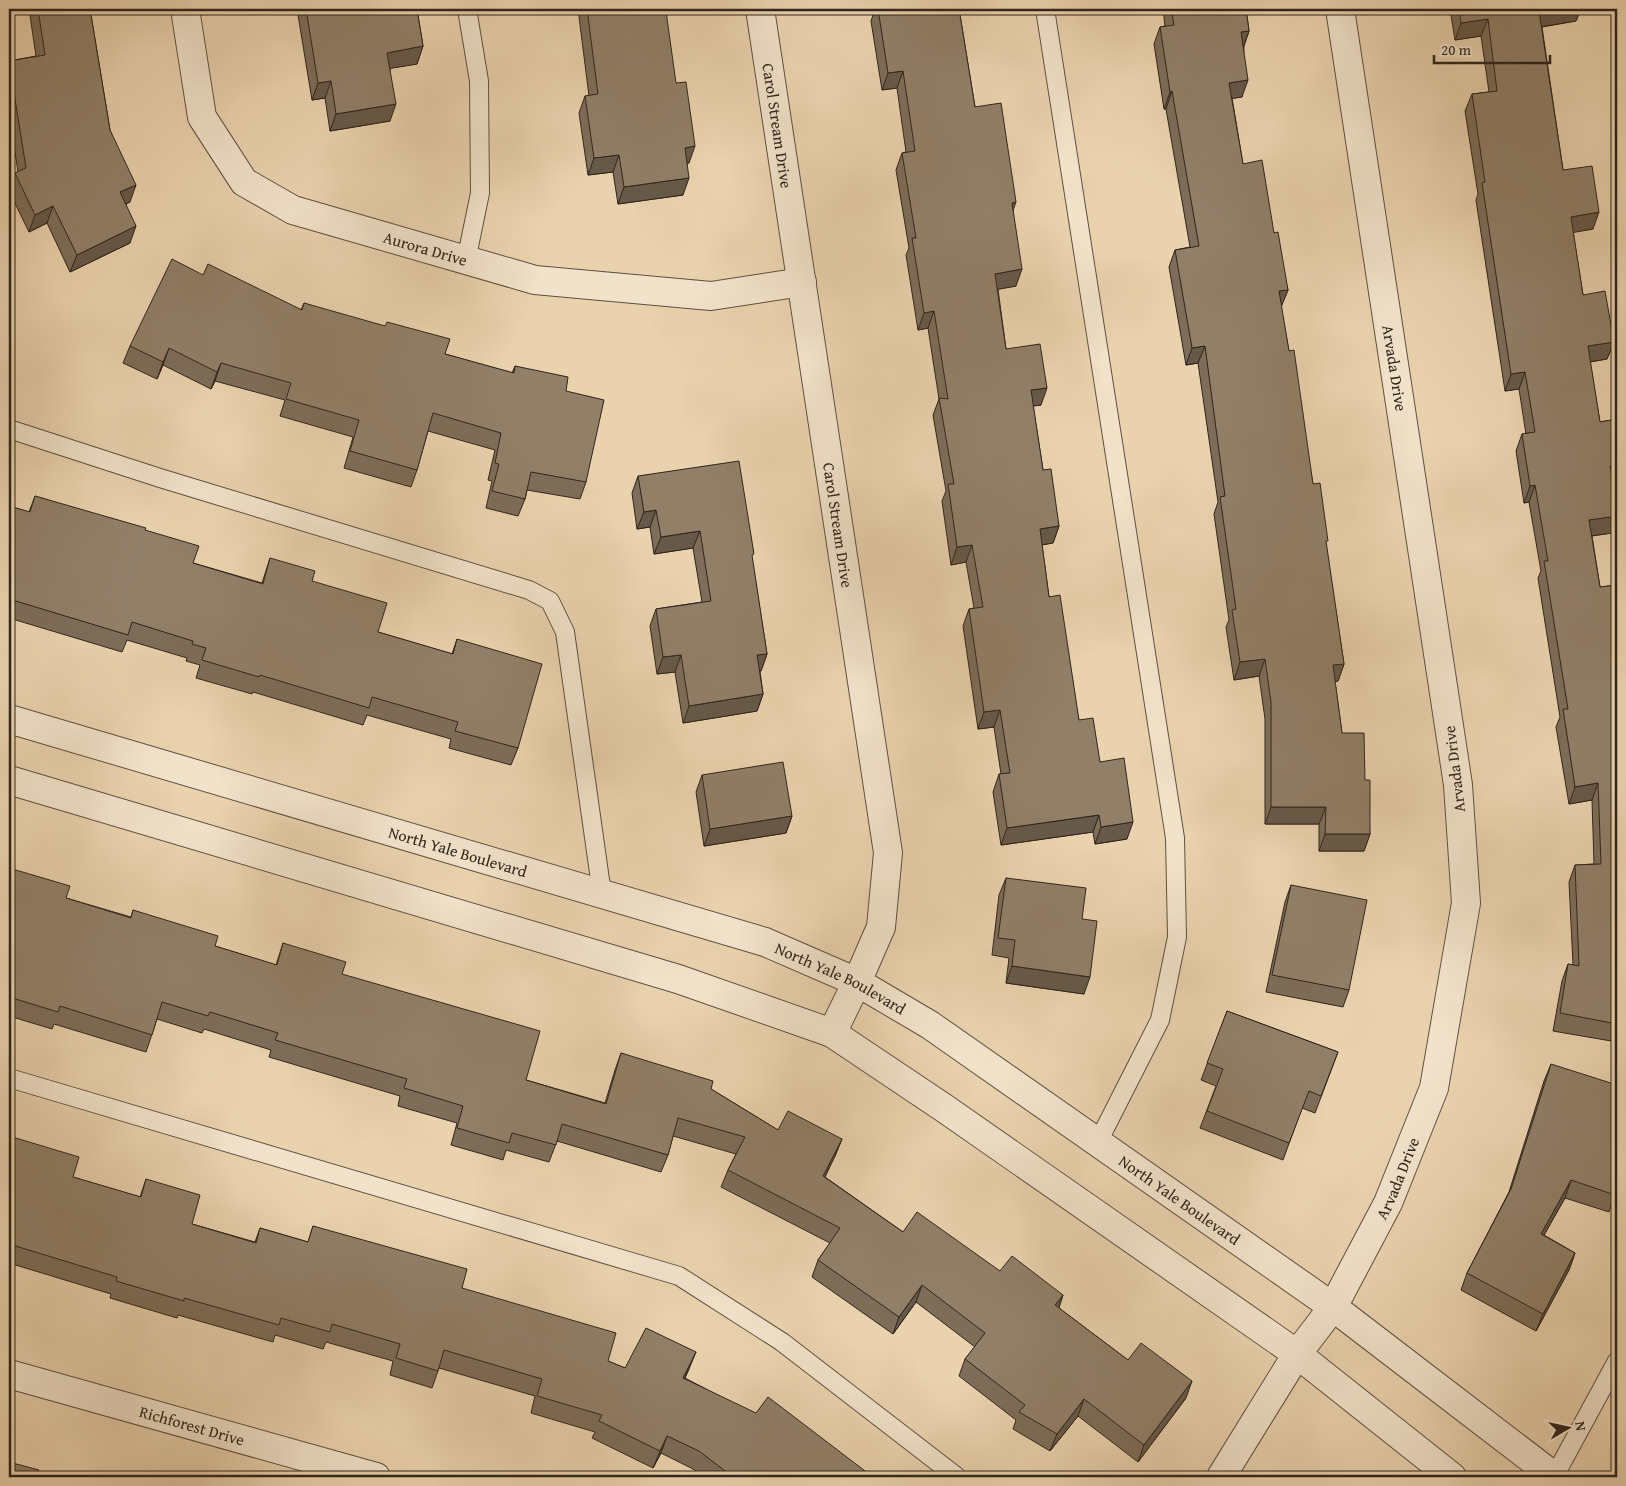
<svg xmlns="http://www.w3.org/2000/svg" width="1626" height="1486" font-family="'Gentium Book Plus',serif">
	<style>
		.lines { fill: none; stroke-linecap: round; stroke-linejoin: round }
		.service-casing { stroke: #5e5040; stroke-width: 20 }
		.minor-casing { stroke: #5e5040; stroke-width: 30 }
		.tertiary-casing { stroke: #5e5040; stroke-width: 30 }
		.service { stroke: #f1e2ca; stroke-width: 18 }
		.minor { stroke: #f1e2ca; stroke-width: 28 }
		.tertiary { stroke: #f1e2ca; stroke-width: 28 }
		.wall { fill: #7d6d59; stroke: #30251c }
		.shaded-wall { fill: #665949; stroke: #30251c }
		.building { fill: #917f68; stroke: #30251c }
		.labels { text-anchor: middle; stroke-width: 5; stroke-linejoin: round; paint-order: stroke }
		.street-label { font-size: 16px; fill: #30251c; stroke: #f1e2ca }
	</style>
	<rect width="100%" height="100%" fill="#ead2ae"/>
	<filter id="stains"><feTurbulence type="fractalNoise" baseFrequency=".004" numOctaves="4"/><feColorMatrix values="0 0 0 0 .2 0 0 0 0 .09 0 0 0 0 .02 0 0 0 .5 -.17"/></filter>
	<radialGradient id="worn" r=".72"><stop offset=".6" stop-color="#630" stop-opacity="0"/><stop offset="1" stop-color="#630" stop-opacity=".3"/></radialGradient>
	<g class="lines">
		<defs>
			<g id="service">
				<path d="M1045,9l130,829 2,99 -17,83 -62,122"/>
				<path d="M466,261l14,-68 -1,-112 -12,-72"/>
				<path d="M9,429l151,49 369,112 21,11 15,31 37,262"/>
				<path d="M9,1078l670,198 103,66 175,135"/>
				<path d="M1554,1477l63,-116"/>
			</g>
			<g id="minor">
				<path id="s1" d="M185,9l17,108 42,65 49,28 242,70 176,16 91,-14"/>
				<path id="s2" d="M760,9l128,844 -7,74 -24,55 -25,51"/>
				<path id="s3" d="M9,1374l367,103"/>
				<path id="s4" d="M1221,1477l76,-123 36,-47 55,-104 46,-115 32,-185 -8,-118 -118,-776"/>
			</g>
			<g id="tertiary">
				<path id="s5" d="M9,719l756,223 92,40 73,43 403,282 222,170"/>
				<path d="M9,780l669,199 154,54 112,75 353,246 155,123"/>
			</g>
		</defs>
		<use href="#service" class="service-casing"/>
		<use href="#minor" class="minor-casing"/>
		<use href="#tertiary" class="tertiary-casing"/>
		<use href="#service" class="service"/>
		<use href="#minor" class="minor"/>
		<use href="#tertiary" class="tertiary"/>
	</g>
	<g class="wall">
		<path d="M29,9h61l20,121 20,72 -4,2 4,39 -60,29 -23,-49 -18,9 -20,-41 6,-18 3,-1 -9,-59v-52l27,-5z"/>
		<path d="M297,9h120l6,37 -6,18 -27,4v53l-60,10 -5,-33 -13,2z"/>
		<path d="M578,9h68v4l30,70 13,80h-2l-4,32 -65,9 -5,-32 -25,3 -9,-62 6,-17h4z"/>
		<path d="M874,9h85l16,98 38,104 3,75 -18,3 8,60 35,56 -8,1 10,64 16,56 -6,17 -11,2 7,52 30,123 21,42 27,77 -32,5 -2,-12 -92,13 -8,-53 6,-18h2l-7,-47 -16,2 -15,-103 6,-17 5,-1 -8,-46 -15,3 -9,-64 4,-10 -13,-76 6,-16 -11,-71 -10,2 -12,-75 3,-7 -13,-78 6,-17 4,-1 -9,-64 -15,2 -11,-69 3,-9z"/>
		<path d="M1163,9h83l3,22 -5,15 -2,51 -10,1 11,66 31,69 14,57 -7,17 32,177 13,61 18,119 -6,17 -3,1 7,51 23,47 5,54 -6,17h-45v-27h-54v-105l-6,-43 -25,4 -8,-53 3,-7 -15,-106 4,-12 -20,-139 -12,2 -17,-98 6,-17 15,-3 -24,-138h-2l-10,-65 6,-17 5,-1z"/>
		<path d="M1450,9h131l-5,12 -34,6 21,143 30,59 -20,3 10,63 31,47 -7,17 -17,3 10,60 17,-3v61l-5,1v52l-20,3 8,51 17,-2v457l-64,-11 9,-50 6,-17 5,1 -4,-83 6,-17 19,-1 -2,-64 -23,4 -13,-77 4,-10 -22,-139 3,-7 -12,-69 -5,1 -8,-52 6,-17h4l-7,-45 -14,2 -29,-191 2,-6 -13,-83 7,-17 17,-2 -8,-56 -26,4z"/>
		<path d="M203,275l98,35 3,-7 141,51 67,19 3,-7 51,25 20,91 -6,17 -53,-9 -2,9 -7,17 -32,-8 6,-27 -4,-1 7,-30 -67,-19 -11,39 -6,17 -67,-19 9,-31 -73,-21 5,-16 -70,-19 -4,8 -48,-24 -6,14 -34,-16 7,-17z"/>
		<path d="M638,476l114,83 15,95 -6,17h-1l3,23 -6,17 -74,12 -8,-51 -18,2 -7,-48 6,-17 46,-7 -9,-54 -39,6 -4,-27 -13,2 -5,-36z"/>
		<path d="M35,496l110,34 48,33 69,20 8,-25 42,23 66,51 74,22 5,-15 61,109 -7,17 -62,-17 2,-9 -84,-24 -4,10 -110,-33 -1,2 -56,-16 4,-13 -14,-4 1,-3 -60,-18 -5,12 -113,-34v-112l20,6z"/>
		<path d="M702,775l90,41 -6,17 -82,13 -8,-54z"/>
		<path d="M9,868l57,30 65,19 2,-7 82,36 61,19 7,-22 59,31 184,106 79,23 10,-33 6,-17 90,36 67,41 64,9 -7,17 -10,21 78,55 97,39 63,24 -4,13 69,52 58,38 -48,64 -60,-46 -28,35 -37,-22 3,-9 -57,-44 6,-17 10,-12 -59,-45 -23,32 -81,-57 6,-17 12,-17 -109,-56 7,-17 8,-16 -63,-18 -5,19 -7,17 -104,-31 -8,21 -43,-12 -3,10 -52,-15 6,-22 -59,-17 2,-10 -131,-39 2,-7 -67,-21 -2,4 -45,-14 -11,33 -92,-28 -2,5 -43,-13z"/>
		<path d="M1006,878l76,41 2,75 -78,-11 3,-25 -17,-3 7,-60z"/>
		<path d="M1291,885l58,105 -6,17 -77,-15 19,-90z"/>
		<path d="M1227,1011l111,41 -23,61 -13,-5 -19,52 -83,-32 16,-42 -15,-6z"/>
		<path d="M1551,1064l66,125 -8,23 -44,-14 -21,37 31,18 -6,17 -33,61 -75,-41 6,-17 42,-81 35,-111z"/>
		<path d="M9,1136l64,41 67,20 6,-18 46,45 63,18 5,-14 48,14 5,-16 149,62 146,73 17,7 64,1 -4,9 188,99h-169l-11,-8 -32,-16 -8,15 -61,-30 3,-6 -64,-19 4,-17 -96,-28 -7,20 -42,-13 3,-14 -67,-19 -3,7 -48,-14 -2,7 -95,-27 -1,3 -67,-20 1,-4 -102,-31z"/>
	</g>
	<g class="shaded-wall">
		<path d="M1554,9h27l-5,12 -43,7 6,-17z"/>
		<path d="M1488,19l-7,17 -26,4 6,-17z"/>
		<path d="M1249,31l-6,17 -2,-16z"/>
		<path d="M423,46l-6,18 -36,6 6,-17z"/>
		<path d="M903,71l-6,17 -15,2 6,-17z"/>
		<path d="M1248,80l-6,17 -19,3 6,-17z"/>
		<path d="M331,81l-6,17 -13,2 6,-17z"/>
		<path d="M1172,91l-6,18h-2l6,-17z"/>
		<path d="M396,104l-6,17 -60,10 6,-17z"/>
		<path d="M695,146l-6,17 -11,2 7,-17z"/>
		<path d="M619,155l-6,17 -25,3 6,-17z"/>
		<path d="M689,178l-6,17 -65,9 6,-17z"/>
		<path d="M136,185l-6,17 -16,7 6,-17z"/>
		<path d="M1016,202l-6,17 2,-16z"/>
		<path d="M53,206l-6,17 -18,9 6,-17z"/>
		<path d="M1599,212l-6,17 -28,5 6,-17z"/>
		<path d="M136,226l-6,17 -60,29 7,-17z"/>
		<path d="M1022,269l-6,17 -27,5 6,-17z"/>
		<path d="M1288,290l-7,17 -2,-16z"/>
		<path d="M934,311l-6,17 -10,2 6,-17z"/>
		<path d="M1614,342l-7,17 -25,4 6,-17z"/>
		<path d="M1205,346l-7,17 -12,2 6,-17z"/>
		<path d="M169,348l-6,17 -6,14 6,-17z"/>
		<path d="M221,363l-6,18 -4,8 6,-17z"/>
		<path d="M1525,372l-6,17 -14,2 6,-17z"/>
		<path d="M1047,388l-6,17 -16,2 6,-17z"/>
		<path d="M1617,465v15l-14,3 7,-17z"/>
		<path d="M1535,485l-6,17 -5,1 6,-17z"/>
		<path d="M656,510l-6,17 -13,2 7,-17z"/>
		<path d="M1617,516v3l-5,14 -29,4 6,-17z"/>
		<path d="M1059,526l-6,17 -19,3 6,-17z"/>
		<path d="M700,531l-7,17 -39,6 7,-17z"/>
		<path d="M972,545l-6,17 -15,3 6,-18z"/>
		<path d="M767,654l-6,17 -10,1 6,-17z"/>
		<path d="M681,655l-6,17 -18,2 6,-17z"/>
		<path d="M1265,659l-6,17 -25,4 6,-18z"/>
		<path d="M1344,664l-6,17 -12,1 7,-17z"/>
		<path d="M763,694l-6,17 -74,12 6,-17z"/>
		<path d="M1000,710l-6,17 -16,2 6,-17z"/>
		<path d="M1598,783l-6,17 -23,4 6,-17z"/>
		<path d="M1271,807h55l-7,17h-54z"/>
		<path d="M1099,815l-6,17 -92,13 6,-17z"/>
		<path d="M792,816l-6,17 -82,13 6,-17z"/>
		<path d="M1133,822l-6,17 -32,5 6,-17z"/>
		<path d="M1325,834h45l-6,17h-45z"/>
		<path d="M1012,966l78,11 -6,17 -78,-11z"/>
		<path d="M842,1139l-7,17 -18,37 6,-17z"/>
		<path d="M1571,1180l-6,18 -30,53 6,-17z"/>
		<path d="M1575,1253l-6,17 -33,61 7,-17z"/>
		<path d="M922,1285l-6,17 -23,32 6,-17z"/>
		<path d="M1063,1295l-6,18 -2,-8z"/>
		<path d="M696,1352l-7,17 -12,26 6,-17z"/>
		<path d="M1192,1381l-6,17 -48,64 6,-17z"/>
		<path d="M1084,1399l-6,17 -28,35 7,-17z"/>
		<path d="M667,1436l-6,17 -8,15 7,-17z"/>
	</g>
	<g class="building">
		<path d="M38,9h52l20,121 26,55 -16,7 16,34 -59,29 -24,-49 -18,9 -20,-42 11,-5 -17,-107 36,-6z"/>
		<path d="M306,9h111l6,37 -36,7 9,51 -60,10 -5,-33 -13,2z"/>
		<path d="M587,9h59v4l20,-2 10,72 10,-1 9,64 -10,2 4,30 -65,9 -5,-32 -25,3 -9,-62 13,-2z"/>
		<path d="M878,9h81l16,98 26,-4 15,99 -4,1 10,66 -27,5 11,75 34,-5 7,44 -16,2 12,80 8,-1 8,57 -19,3 9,68 11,-2 19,125 14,-2 7,44 24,-4 9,64 -32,5 -2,-12 -92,13 -8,-54 11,-1 -10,-63 -16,2 -15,-103 14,-2 -11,-62 -15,2 -9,-63h6l-15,-86 9,1 -14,-88 -10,2 -12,-75h4l-14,-85 13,-2 -12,-80 -15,2z"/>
		<path d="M1171,9h75l3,22 -8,1 7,48 -19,3 14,81 19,-4 12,73 4,-1 10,58 -9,1 10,60 5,-1 19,134 7,-1 8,58h-2l18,123 -11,1 9,68h22l1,47h5v54h-45l1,-27h-55v-105l-6,-43 -25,3 -8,-52 4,-1 -16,-112 5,-1 -20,-150 -13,2 -17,-98 24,-4 -27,-155 -2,1 -10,-65 14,-2z"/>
		<path d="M1459,9h95l-15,2 24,159 29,-4 7,46 -28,5 12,78 22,-4 9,51 -26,4 12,76 17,-3v46l-7,1 7,45v5l-28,4 11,67 17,-2v439l-57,-11 8,-49 11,2 -4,-101 26,-1 -3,-81 -23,4 -12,-78h5l-24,-148h4l-13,-76 -5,1 -8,-52 13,-2 -10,-60 -14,2 -29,-191 3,-1 -13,-88 25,-3 -9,-72 -27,4z"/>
		<path d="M172,259l31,16 5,-11 94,46 2,-7 81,23 2,-4 63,17 -5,15 69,19 1,-7 53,11 -2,14 38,9 -18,82 -55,-10 -6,27 -33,-8 7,-27 -4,-1 6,-30 -68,-20 -16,57 -67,-19 9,-31 -73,-21 5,-16 -70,-20 -4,9 -48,-24 -6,14 -33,-16z"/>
		<path d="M739,461l15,93 -2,1 15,99 -10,1 6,39 -74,12 -8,-51 -18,2 -7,-48 55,-8 -11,-70 -39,6 -5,-27 -12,2 -6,-36z"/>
		<path d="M35,496l111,32 -1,2 54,16 -6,17 70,21 7,-26 45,13 -3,10 75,22 -9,29 75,22 4,-15 85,25 -24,84 -63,-17 3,-9 -86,-25 -3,11 -109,-33 -1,2 -57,-17 4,-12 -14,-4 1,-3 -61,-19 -4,13 -119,-36v-93l21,6z"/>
		<path d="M783,762l9,54 -82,13 -8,-54z"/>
		<path d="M9,868l61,18 -4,12 65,20 2,-8 85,26 -3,10 62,19 6,-22 63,19 -4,12 198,57 -14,49 80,24 15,-51 92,28 -2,8 67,41 10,-19 54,28 -19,37 80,56 14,-20 83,59 12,-15 51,39 -8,10 73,55 13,-17 51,38 -48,64 -60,-46 -27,35 -38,-22 6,-7 -60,-46 20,-26 -63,-48 -23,32 -81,-57 22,-32 -112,-58 17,-33 -67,-19 -10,37 -106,-31 -6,21 -44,-12 -3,10 -52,-15 6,-22 -59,-18 3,-9 -132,-39 3,-7 -68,-21 -2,4 -46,-14 -10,33 -92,-29 -2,6 -49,-15z"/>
		<path d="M1006,878l80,10 -4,31 15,2 -7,56 -78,-11 3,-26 -17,-2z"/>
		<path d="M1291,885l76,15 -18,90 -77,-15z"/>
		<path d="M1227,1011l111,41 -17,44 -12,-5 -20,52 -82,-32 16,-42 -16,-6z"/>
		<path d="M1551,1064l66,21v104l-2,6 -44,-15 -30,54 34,19 -32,61 -76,-41 44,-84z"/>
		<path d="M9,1136l70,21 -6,20 68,20 5,-18 54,16 -8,29 64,19 4,-15 48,14 5,-16 154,43 -5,19 154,45 -8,28 17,7 21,-40 50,24 -13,26 73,35 12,-16 105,80h-140l-34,-26 -32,-15 -7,15 -61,-30 3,-6 -65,-19 5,-17 -98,-29 -6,21 -42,-13 4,-14 -68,-20 -2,8 -49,-14 -2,7 -95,-27v3l-68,-20 1,-4 -108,-33z"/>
		<path d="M9,1462l30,8 -1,4 11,3h-40z"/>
	</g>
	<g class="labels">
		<g class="street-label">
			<text dy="6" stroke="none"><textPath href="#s2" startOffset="118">Carol Stream Drive</textPath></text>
			<text dy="6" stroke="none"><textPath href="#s1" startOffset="381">Aurora Drive</textPath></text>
			<text transform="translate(1395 368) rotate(81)" y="6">Arvada Drive</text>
			<text dy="6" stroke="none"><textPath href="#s2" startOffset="522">Carol Stream Drive</textPath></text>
			<text transform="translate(1454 769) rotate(-97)" y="6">Arvada Drive</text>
			<text dy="6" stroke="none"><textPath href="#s5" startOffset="468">North Yale Boulevard</textPath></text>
			<text dy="6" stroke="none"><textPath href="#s5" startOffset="872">North Yale Boulevard</textPath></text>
			<text dy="6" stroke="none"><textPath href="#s4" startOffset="348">Arvada Drive</textPath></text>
			<text dy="6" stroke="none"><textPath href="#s5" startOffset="1278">North Yale Boulevard</textPath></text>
			<text dy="6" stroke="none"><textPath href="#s3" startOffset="190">Richforest Drive</textPath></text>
		</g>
	</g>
	<rect width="1626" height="1486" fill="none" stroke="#ead2ae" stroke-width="30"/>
	<rect x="10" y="10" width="1606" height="1466" fill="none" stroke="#30251c" stroke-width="2.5"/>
	<rect x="15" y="15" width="1596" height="1456" fill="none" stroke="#30251c"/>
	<g transform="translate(1568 1428) rotate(81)" stroke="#f1e2ca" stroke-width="4" paint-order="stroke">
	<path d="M0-4L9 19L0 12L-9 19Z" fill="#30251c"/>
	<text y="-8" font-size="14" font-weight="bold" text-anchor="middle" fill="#30251c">N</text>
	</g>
	<path d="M1434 55v8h116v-8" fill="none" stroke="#30251c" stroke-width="2.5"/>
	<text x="1441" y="55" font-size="15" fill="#30251c" stroke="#f1e2ca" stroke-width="4" paint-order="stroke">20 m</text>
	<rect width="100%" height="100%" filter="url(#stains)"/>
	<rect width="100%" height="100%" fill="url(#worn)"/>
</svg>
